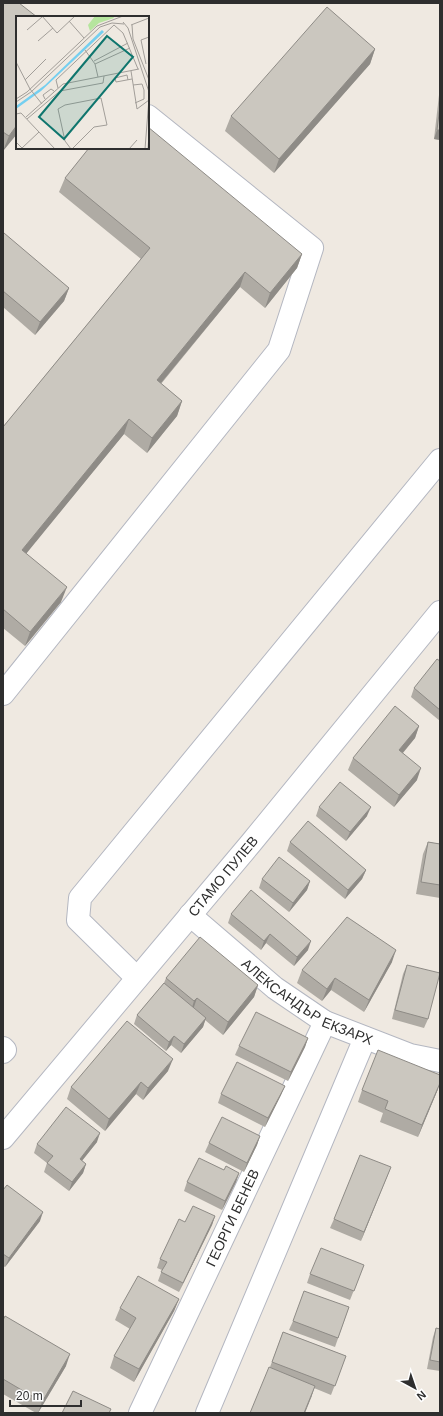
<svg xmlns="http://www.w3.org/2000/svg" width="443" height="1416" font-family="Arial,sans-serif">
	<style>
		.lines { fill: none; stroke-linecap: round; stroke-linejoin: round }
		.minor-casing { stroke: #b4b7c1; stroke-width: 24 }
		.minor { stroke: #fff; stroke-width: 22 }
		.wall { fill: #afaba4 }
		.shaded-wall { fill: #8e8b86 }
		.building { fill: #cbc7bf; stroke: #8e8b86 }
		.labels { text-anchor: middle; stroke-width: 4; stroke-linejoin: round; paint-order: stroke }
		.street-label { font-size: 14px; fill: #2e2e2e; stroke: #fff }
		.inset-road { fill: none; stroke: #a29e99; stroke-width: 1 }
		.view { fill: #0f766e; fill-opacity: 0.15; stroke: #0f766e; stroke-width: 2 }
		.inset-edge { fill: none; stroke: #2e2e2e; stroke-width: 2 }
	</style>
	<rect width="100%" height="100%" fill="#efe9e1"/>
	<g class="lines">
		<defs>
			<g id="minor">
				<path d="M3,694l276,-344 33,-102 -164,-132"/>
				<path id="s1" d="M190,915l85,73 50,34 85,33 30,6"/>
				<path d="M137,978l-59,-58 2,-22 360,-438"/>
				<path d="M3,1048l2,2 -2,2"/>
				<path id="s2" d="M3,1138l248,-295 189,-231"/>
				<path id="s3" d="M140,1413l185,-391"/>
				<path d="M207,1413l158,-375"/>
			</g>
		</defs>
		<use href="#minor" class="minor-casing"/>
		<use href="#minor" class="minor"/>
	</g>
	<g class="wall">
		<path d="M3,3l14,14v119l-1,-1 -13,16z"/>
		<path d="M375,49l-5,15 -96,109 -49,-42 6,-15z"/>
		<path d="M440,86v54l-6,-1z"/>
		<path d="M65,178l237,76 -5,14 -32,40 -25,-21 -79,97 21,17 -5,15 -30,37 -23,-19 -98,119 35,49 -36,44 -22,-18v-201l138,-168 -82,-67z"/>
		<path d="M3,234l66,54 -5,13 -29,34 -32,-28z"/>
		<path d="M440,661v60l-29,-24 3,-9z"/>
		<path d="M419,726l-4,12 -12,15 14,27 -23,27 -46,-37 5,-12z"/>
		<path d="M319,807l48,9 -21,25 -30,-25z"/>
		<path d="M290,842l76,28 -4,9 -17,20 -58,-48z"/>
		<path d="M428,842l12,2v54l-24,-4 7,-40z"/>
		<path d="M262,879l48,2 -3,9 -18,22 -30,-24z"/>
		<path d="M231,914l77,36 -14,16 -28,-23 -5,7 -33,-27z"/>
		<path d="M392,962l-28,50 -33,-22 -9,11 -25,-18 5,-13z"/>
		<path d="M407,965l21,54 -4,9 -32,-9 11,-45z"/>
		<path d="M166,978l92,7 -4,12 -31,38 -18,-15 -2,7 -22,26 -10,-8 -5,6 -32,-27 3,-9 27,-32z"/>
		<path d="M308,1038l-3,9 -17,34 -53,-26 4,-9z"/>
		<path d="M168,1071l-25,29 -7,-6 -31,37 -38,-32 4,-12z"/>
		<path d="M285,1086l-4,9 -16,32 -47,-24 3,-9z"/>
		<path d="M438,1089l-20,48 -38,-15 3,-9 -25,-11 4,-12z"/>
		<path d="M260,1136l-3,9 -13,27 -39,-20 4,-9z"/>
		<path d="M97,1142l-15,19 4,3 -3,9 -14,18 -25,-19 3,-9 -13,-10 3,-9z"/>
		<path d="M391,1167l-30,74 -31,-13 4,-9z"/>
		<path d="M239,1173l-3,9 -14,28 -38,-19 3,-9z"/>
		<path d="M3,1190l37,31 -35,46 -2,-1z"/>
		<path d="M215,1216l-3,9 -33,67 -21,-11 4,-11 -5,-2 3,-9 25,-37z"/>
		<path d="M364,1265l-14,35 -43,-17 3,-9z"/>
		<path d="M179,1299l-5,12 -40,71 -24,-14 4,-12 16,-27 -15,-9 5,-12z"/>
		<path d="M349,1307l-14,40 -46,-17 4,-9z"/>
		<path d="M3,1320l63,46 -28,47h-2l-33,-19z"/>
		<path d="M436,1328l4,1v42l-13,-2 6,-32z"/>
		<path d="M283,1332l63,24 -15,39 -17,-7 -3,10 -41,-31z"/>
	</g>
	<g class="shaded-wall">
		<path d="M375,49l-5,15 -96,109 5,-14z"/>
		<path d="M17,125v6l-1,4 -13,16 6,-15z"/>
		<path d="M437,130h3v10l-6,-1z"/>
		<path d="M302,254l-5,14 -32,40 5,-15z"/>
		<path d="M245,272l-5,15 -89,108 6,-15z"/>
		<path d="M69,288l-5,13 -29,34 5,-13z"/>
		<path d="M182,401l-5,15 -30,37 5,-15z"/>
		<path d="M129,419l-5,15 -107,131 5,-15z"/>
		<path d="M67,587l-6,15 -36,44 5,-14z"/>
		<path d="M419,726l-4,12 -20,24 4,-12z"/>
		<path d="M421,768l-4,12 -23,27 5,-12z"/>
		<path d="M371,807l-4,9 -21,25 4,-9z"/>
		<path d="M366,870l-4,9 -17,20 3,-9z"/>
		<path d="M310,881l-3,9 -18,22 4,-9z"/>
		<path d="M270,934l-4,9 -5,7 3,-9z"/>
		<path d="M311,941l-3,9 -14,16 3,-9z"/>
		<path d="M396,950l-4,12 -28,50 5,-12z"/>
		<path d="M335,978l-4,12 -9,11 5,-12z"/>
		<path d="M258,985l-4,12 -31,38 5,-13z"/>
		<path d="M197,998l-4,12 -3,4 4,-13z"/>
		<path d="M206,1018l-3,9 -22,26 3,-9z"/>
		<path d="M174,1036l-3,9 -5,6 3,-9z"/>
		<path d="M308,1038l-3,9 -17,34 3,-9z"/>
		<path d="M173,1059l-5,12 -25,29 5,-12z"/>
		<path d="M141,1082l-5,12 -31,37 4,-12z"/>
		<path d="M440,1083l-2,6 -20,48 4,-12z"/>
		<path d="M285,1086l-4,9 -16,32 3,-9z"/>
		<path d="M100,1133l-3,9 -21,26 4,-9z"/>
		<path d="M260,1136l-3,9 -13,27 3,-9z"/>
		<path d="M86,1164l-3,9 -14,18 3,-9z"/>
		<path d="M391,1167l-4,9 -26,65 3,-9z"/>
		<path d="M239,1173l-3,9 -14,28 3,-9z"/>
		<path d="M43,1212l-3,9 -35,46 4,-9z"/>
		<path d="M215,1216l-3,9 -33,67 4,-9z"/>
		<path d="M179,1299l-5,12 -40,71 5,-13z"/>
		<path d="M70,1354l-4,12 -28,47 4,-11z"/>
		<path d="M315,1386l-4,12 -6,15h-1z"/>
	</g>
	<g class="building">
		<path d="M3,3h16l18,14h-20v108l-8,11 -6,-4z"/>
		<path d="M327,7l48,42 -96,110 -48,-43z"/>
		<path d="M440,106v24h-3z"/>
		<path d="M148,127l154,127 -32,39 -25,-21 -88,108 25,21 -30,37 -23,-19 -107,131 45,37 -37,45 -27,-23v-182l147,-179 -85,-70 24,-30h59z"/>
		<path d="M4,233l65,55 -29,34 -37,-31v-57z"/>
		<path d="M437,659l3,2v49l-26,-22z"/>
		<path d="M395,706l24,20 -20,24 22,18 -22,27 -46,-37z"/>
		<path d="M340,782l31,25 -21,25 -31,-25z"/>
		<path d="M308,821l58,49 -18,20 -58,-48z"/>
		<path d="M428,842l12,2v41l-19,-3z"/>
		<path d="M279,857l31,24 -17,22 -31,-24z"/>
		<path d="M251,890l60,51 -14,16 -27,-23 -6,7 -33,-27z"/>
		<path d="M347,917l49,33 -27,50 -34,-22 -8,11 -25,-19z"/>
		<path d="M200,937l58,48 -30,37 -31,-24 -3,3 -28,-23z"/>
		<path d="M407,965l33,8 -12,46 -33,-9z"/>
		<path d="M164,983l42,35 -22,26 -10,-8 -5,6 -32,-27z"/>
		<path d="M256,1012l52,26 -17,34 -52,-26z"/>
		<path d="M127,1021l46,38 -25,29 -7,-6 -32,37 -38,-32z"/>
		<path d="M378,1050l62,25v8l-18,42 -37,-16 3,-8 -26,-11z"/>
		<path d="M237,1062l48,24 -17,32 -47,-24z"/>
		<path d="M66,1107l34,26 -20,26 6,5 -14,18 -25,-19 6,-7 -16,-12z"/>
		<path d="M222,1117l38,19 -13,27 -38,-20z"/>
		<path d="M360,1155l31,12 -27,65 -30,-13z"/>
		<path d="M199,1158l25,12 2,-4 13,7 -14,28 -38,-19z"/>
		<path d="M7,1185l36,27 -34,46 -6,-4v-64z"/>
		<path d="M193,1206l22,10 -32,67 -22,-11 6,-10 -7,-3 19,-40 6,3z"/>
		<path d="M321,1248l43,17 -10,26 -44,-17z"/>
		<path d="M138,1276l41,23 -40,70 -25,-13 22,-38 -16,-10z"/>
		<path d="M304,1291l45,16 -11,31 -45,-17z"/>
		<path d="M5,1316l65,38 -28,48 -39,-23v-59z"/>
		<path d="M436,1328l4,1v33l-10,-2z"/>
		<path d="M283,1332l63,24 -11,30 -63,-24z"/>
		<path d="M269,1367l46,19 -11,27h-54z"/>
		<path d="M73,1391l38,18 -2,4h-47z"/>
	</g>
	<g class="labels">
		<g class="street-label">
			<text dy="5" stroke="none"><textPath href="#s2" startOffset="342">СТАМО ПУЛЕВ</textPath></text>
			<text dy="5" stroke="none"><textPath href="#s1" startOffset="147">АЛЕКСАНДЪР ЕКЗАРХ</textPath></text>
			<text dy="5" stroke="none"><textPath href="#s3" startOffset="216">ГЕОРГИ БЕНЕВ</textPath></text>
		</g>
	</g>
	<g transform="translate(16 16)">
		<rect width="133" height="133" fill="#efe9e1"/>
		<path d="M79,0h18l1,2 -15,5 -9,8 -2,-6z" fill="#b6e59e"/>
		<path d="M86,14l2,2 -63,59 -25,18v-3l29,-21z" fill="#75cff0"/>
		<path class="inset-road" d="M26,0l15,17 18,-17M53,5l15,17M107,6l5,6 21,64M115,9l18,-7M116,9l1,14 16,41M11,14l15,-13M22,25l15,-13M69,34l10,14 3,13M78,45l34,-18M0,46l14,27 12,15M79,48l35,-16M130,48l-5,-24 8,-3M115,55l6,38 12,-9M9,64l21,-21M112,64l-1,-5 -12,3 1,4 16,-3M117,69l9,-1 2,6v9l-9,4M42,72l-2,-8 58,-55 9,8 15,36M0,83l11,-7 70,-66 26,-10M29,83l-2,-4 8,-6 3,2M0,86l15,-10 69,-65 12,-4 12,1M0,98l5,-1 34,36M10,101l37,-33 76,-15M11,103l33,-28 43,-8 1,-7M0,126l6,6 17,-16M55,133l-6,-8 -7,-32 7,-4 36,-7 6,27 -13,2 -22,22M113,133l8,-9M129,133l4,-51M132,133l1,-15"/>
		<path class="view" d="M91,20l26,21 -69,82 -25,-22z"/>
		<rect width="133" height="133" class="inset-edge"/>
	</g>
	<rect width="443" height="1416" fill="none" stroke="#2e2e2e" stroke-width="8"/>
	<g transform="translate(415 1388) rotate(140)" stroke="#ffffff" stroke-width="3" paint-order="stroke">
	<path d="M0-3L7 15L0 10L-7 15Z" fill="#2e2e2e"/>
	<text y="-6" font-size="11" font-weight="bold" text-anchor="middle" fill="#2e2e2e">N</text>
	</g>
	<path d="M10 1400v6h71v-6" fill="none" stroke="#2e2e2e" stroke-width="2"/>
	<text x="16" y="1400" font-size="12" fill="#2e2e2e" stroke="#ffffff" stroke-width="3" paint-order="stroke">20 m</text>
</svg>
